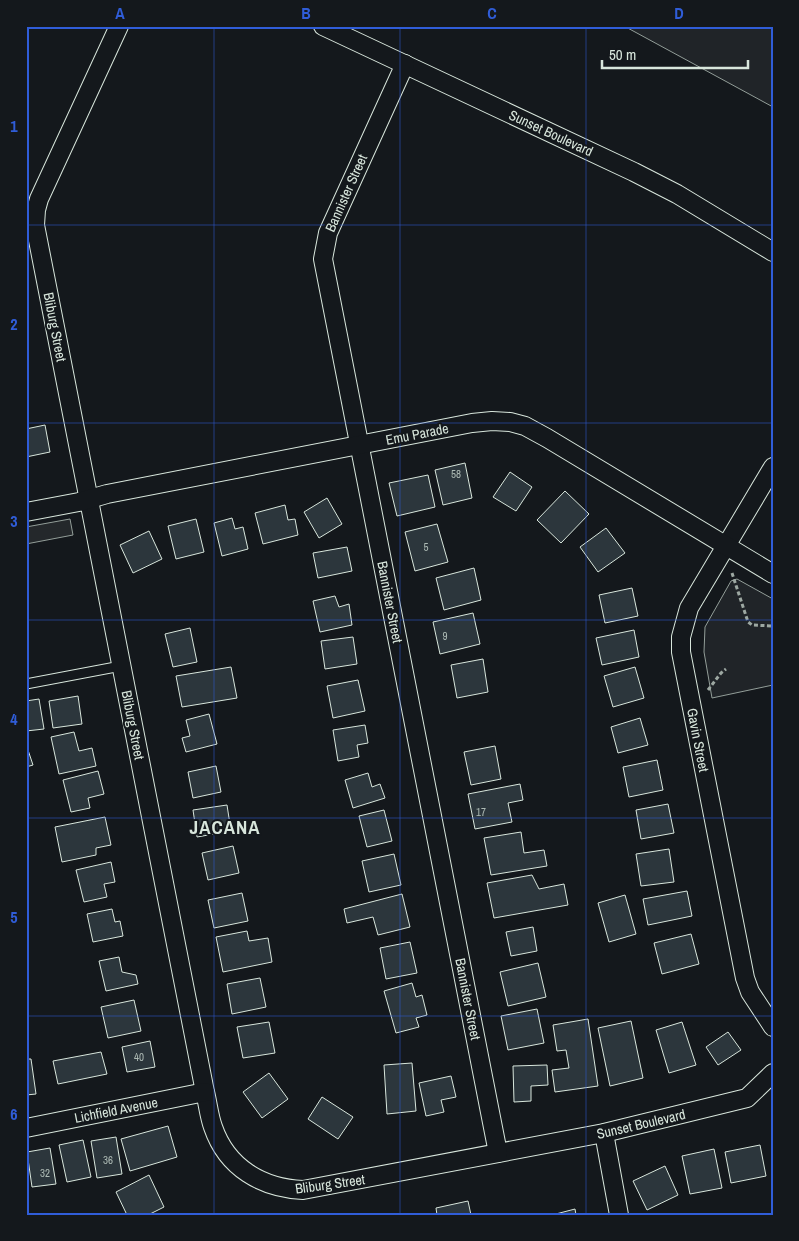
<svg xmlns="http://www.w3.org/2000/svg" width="799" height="1241" font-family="'Archivo Narrow',sans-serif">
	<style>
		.green { fill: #202428; stroke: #939e99 }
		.parking { fill: #24282b; stroke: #939e99 }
		.building { fill: #2c363c; stroke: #d8e6dc }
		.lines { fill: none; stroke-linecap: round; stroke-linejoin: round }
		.service-casing { stroke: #d8e6dc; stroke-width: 11 }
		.minor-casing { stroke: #d8e6dc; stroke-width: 20 }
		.path { stroke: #9da8a2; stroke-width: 3; stroke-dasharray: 4 2.5; stroke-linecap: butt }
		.service { stroke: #14181c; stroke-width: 9 }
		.minor { stroke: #14181c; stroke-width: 18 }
		.grid { fill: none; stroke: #305dd8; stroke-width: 1; stroke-opacity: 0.55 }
		.labels { text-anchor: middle; stroke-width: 4; stroke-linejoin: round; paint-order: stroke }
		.number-label { font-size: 11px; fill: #adbab4 }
		.street-label { font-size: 14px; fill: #d8e6dc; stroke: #14181c }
		.district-label { font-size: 19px; font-weight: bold; letter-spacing: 1px; fill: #d8e6dc; stroke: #14181c }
		.neatline { fill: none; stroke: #305dd8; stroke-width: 2 }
		.grid-label { font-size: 16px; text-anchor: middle; font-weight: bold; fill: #305dd8 }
	</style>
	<rect width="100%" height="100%" fill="#14181c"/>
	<g class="green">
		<path d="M624,26h149v81z"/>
		<path d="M737,579l36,20v86l-61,13 -8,-46 1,-25 26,-46z"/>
	</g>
	<path class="parking" d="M70,519l3,16 -47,9v-17z"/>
	<g class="building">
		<path d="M45,425l5,27 -24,5v-28z"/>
		<path d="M465,463l7,35 -29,7 -8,-35z"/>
		<path d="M510,472l22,15 -16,24 -23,-14z"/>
		<path d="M428,475l7,32 -38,9 -8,-33z"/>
		<path d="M565,491l24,23 -28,29 -24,-23z"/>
		<path d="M327,498l15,26 -23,14 -15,-26z"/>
		<path d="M285,505l3,15 7,-1 3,16 -35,9 -8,-31z"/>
		<path d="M232,518l3,11 8,-2 5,22 -26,7 -8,-33z"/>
		<path d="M196,519l8,33 -28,7 -8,-33z"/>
		<path d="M437,524l11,38 -33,9 -10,-39z"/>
		<path d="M606,528l19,25 -27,19 -18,-25z"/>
		<path d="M149,531l13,28 -29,14 -13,-28z"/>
		<path d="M347,547l5,24 -34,7 -5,-25z"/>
		<path d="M474,568l7,32 -37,10 -8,-32z"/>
		<path d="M632,588l6,28 -33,7 -6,-28z"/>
		<path d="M335,596l4,11 10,-3 3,21 -32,7 -7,-31z"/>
		<path d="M473,613l7,31 -40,10 -7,-32z"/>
		<path d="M190,628l7,34 -24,5 -8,-33z"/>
		<path d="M634,630l5,27 -37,8 -6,-27z"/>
		<path d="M353,637l4,27 -32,5 -4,-28z"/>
		<path d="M483,659l5,33 -31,6 -6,-33z"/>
		<path d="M231,667l6,31 -55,9 -6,-31z"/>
		<path d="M635,667l9,31 -31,9 -9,-31z"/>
		<path d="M358,680l7,31 -32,7 -6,-32z"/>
		<path d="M78,696l4,28 -29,4 -4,-27z"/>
		<path d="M39,699l5,30 -18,2v-30z"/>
		<path d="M209,714l8,30 -31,8 -4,-14 8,-2 -4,-16z"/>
		<path d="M640,718l8,27 -30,8 -7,-26z"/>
		<path d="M365,725l3,18 -11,2 2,12 -21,4 -5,-31z"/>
		<path d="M74,732l5,19 13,-3 4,18 -37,8 -8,-37z"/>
		<path d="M26,744l7,21 -7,2z"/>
		<path d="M495,746l6,33 -30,6 -7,-33z"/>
		<path d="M657,760l6,30 -34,7 -6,-30z"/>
		<path d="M216,766l5,26 -28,6 -5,-26z"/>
		<path d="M98,771l6,23 -16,4 2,10 -19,4 -8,-32z"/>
		<path d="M368,773l4,14 8,-3 5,14 -32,10 -8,-28z"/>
		<path d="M520,784l3,16 -15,3 4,19 -37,7 -7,-35z"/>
		<path d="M668,804l6,29 -33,6 -5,-29z"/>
		<path d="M227,805l4,26 -34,6 -4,-27z"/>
		<path d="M384,810l8,31 -25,6 -8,-31z"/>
		<path d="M105,817l6,28 -15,3v7l-34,7 -7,-35z"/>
		<path d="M521,832l3,21 20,-3 3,16 -56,9 -7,-37z"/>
		<path d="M233,846l6,27 -31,7 -6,-27z"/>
		<path d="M669,849l5,33 -33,4 -5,-32z"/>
		<path d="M394,854l7,31 -32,7 -7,-31z"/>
		<path d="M111,862l4,20 -11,2 3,13 -23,5 -8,-32z"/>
		<path d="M532,875l7,14 25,-5 4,21 -74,13 -7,-35z"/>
		<path d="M687,891l5,25 -44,9 -5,-26z"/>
		<path d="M242,893l6,28 -34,7 -6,-28z"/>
		<path d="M402,894l8,33 -32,8 -5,-18 -26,6 -3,-14z"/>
		<path d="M625,895l11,39 -27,8 -11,-39z"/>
		<path d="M112,909l3,13 5,-1 3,15 -30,6 -6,-28z"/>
		<path d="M533,927l4,24 -26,5 -5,-24z"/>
		<path d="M247,931l2,10 19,-3 4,24 -49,10 -7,-35z"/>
		<path d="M691,934l8,30 -37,10 -8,-31z"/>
		<path d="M410,942l7,31 -31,6 -6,-31z"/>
		<path d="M119,957l3,15 14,3 2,9 -32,7 -7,-30z"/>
		<path d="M538,963l8,34 -38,9 -8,-34z"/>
		<path d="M260,978l6,29 -34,7 -5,-30z"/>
		<path d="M412,983l4,14 6,-2 5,20 -11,3 3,9 -23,6 -12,-42z"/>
		<path d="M134,1000l7,31 -33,7 -7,-31z"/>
		<path d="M537,1009l7,34 -36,7 -7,-34z"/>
		<path d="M588,1019l10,67 -43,6 -3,-22 17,-2 -3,-18 -9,1 -4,-26z"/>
		<path d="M631,1021l12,57 -33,8 -12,-58z"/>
		<path d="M269,1022l6,31 -32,5 -6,-31z"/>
		<path d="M682,1022l14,43 -27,8 -13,-43z"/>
		<path d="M728,1032l13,18 -23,15 -12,-18z"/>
		<path d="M150,1041l5,26 -28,5 -5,-25z"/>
		<path d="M101,1052l6,22 -49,10 -5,-23z"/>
		<path d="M26,1059h5l5,35 -10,1z"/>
		<path d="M412,1063l4,48 -29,3 -3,-49z"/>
		<path d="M547,1065l1,20 -17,1v15l-17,1 -1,-36z"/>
		<path d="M269,1073l19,26 -26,19 -19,-26z"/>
		<path d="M451,1076l5,21 -15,3 3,12 -18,4 -7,-33z"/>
		<path d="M322,1097l31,20 -15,22 -30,-20z"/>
		<path d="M168,1126l9,31 -47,14 -9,-32z"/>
		<path d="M116,1137l6,37 -25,4 -6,-37z"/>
		<path d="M83,1140l8,37 -24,5 -8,-37z"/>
		<path d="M760,1145l6,31 -35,7 -6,-31z"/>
		<path d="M50,1148l6,36 -24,3 -5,-35z"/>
		<path d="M714,1149l8,39 -32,6 -8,-38z"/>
		<path d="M665,1166l13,29 -31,15 -14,-29z"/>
		<path d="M149,1175l15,32 -16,8h-21l-11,-23z"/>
		<path d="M468,1201l3,14h-34l-1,-7z"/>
		<path d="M575,1209l1,6h-24z"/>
	</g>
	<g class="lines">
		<defs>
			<path id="service" d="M26,684l95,-18"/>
			<g id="minor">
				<path d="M119,26l-80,173 -3,11 -1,15 170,867c3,12 4,24 8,35 14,41 49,61 90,63l301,-57 143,-35 26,-25"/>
				<path d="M323,26l311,146 43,22 96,58"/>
				<path d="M405,64l-77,169 -5,26 175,894"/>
				<path d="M773,467l-84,141 -8,29v15l64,326 5,14 23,35"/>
				<path d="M26,512l53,-10 28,-8 365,-71 20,-2 18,1 15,4 22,12 226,136"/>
				<path d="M26,1128l179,-36"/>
				<path d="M604,1133l15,82"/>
			</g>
		</defs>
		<use href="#service" class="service-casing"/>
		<use href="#minor" class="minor-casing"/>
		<g class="path">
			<path d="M732,573l16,49 4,3 21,1"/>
			<path d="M708,690l13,-17 5,-4"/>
		</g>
		<use href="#service" class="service"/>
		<use href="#minor" class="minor"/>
	</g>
	<path class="grid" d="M214,26v1189M400,26v1189M586,26v1189M26,225h747M26,423h747M26,620h747M26,818h747M26,1016h747"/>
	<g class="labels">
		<g class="number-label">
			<text x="456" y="478">58</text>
			<text x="426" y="551">5</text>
			<text x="445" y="640">9</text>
			<text x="481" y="816">17</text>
			<text x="139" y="1061">40</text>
			<text x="108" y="1164">36</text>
			<text x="45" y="1177">32</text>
		</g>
		<g class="street-label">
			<text transform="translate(551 133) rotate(25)" y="5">Sunset Boulevard</text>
			<text transform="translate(346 193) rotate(-66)" y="5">Bannister Street</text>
			<text transform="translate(55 327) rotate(79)" y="5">Bliburg Street</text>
			<text transform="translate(417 434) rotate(-11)" y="5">Emu Parade</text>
			<text transform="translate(390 602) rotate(79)" y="5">Bannister Street</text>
			<text transform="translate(133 725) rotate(79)" y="5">Bliburg Street</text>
			<text transform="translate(698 740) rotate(79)" y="5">Gavin Street</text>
			<text transform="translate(468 999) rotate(79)" y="5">Bannister Street</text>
			<text transform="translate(116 1110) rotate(-11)" y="5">Lichfield Avenue</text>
			<text transform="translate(641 1124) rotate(-13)" y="5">Sunset Boulevard</text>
			<text transform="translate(330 1184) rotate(-8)" y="5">Bliburg Street</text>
		</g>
		<g class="district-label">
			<text x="225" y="834">JACANA</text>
		</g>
	</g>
	<rect width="799" height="1241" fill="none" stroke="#14181c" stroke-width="55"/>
	<path d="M602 60v8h146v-8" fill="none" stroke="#d8e6dc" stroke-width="2.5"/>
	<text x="609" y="60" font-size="15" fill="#d8e6dc" stroke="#14181c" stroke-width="4" paint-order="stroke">50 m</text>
	<rect x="28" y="28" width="744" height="1186" class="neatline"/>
	<g class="grid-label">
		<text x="120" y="19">A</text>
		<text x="306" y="19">B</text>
		<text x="492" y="19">C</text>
		<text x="679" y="19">D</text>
		<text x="14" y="132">1</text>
		<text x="14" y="330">2</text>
		<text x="14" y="527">3</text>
		<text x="14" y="725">4</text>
		<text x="14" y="923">5</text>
		<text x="14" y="1120">6</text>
	</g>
</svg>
